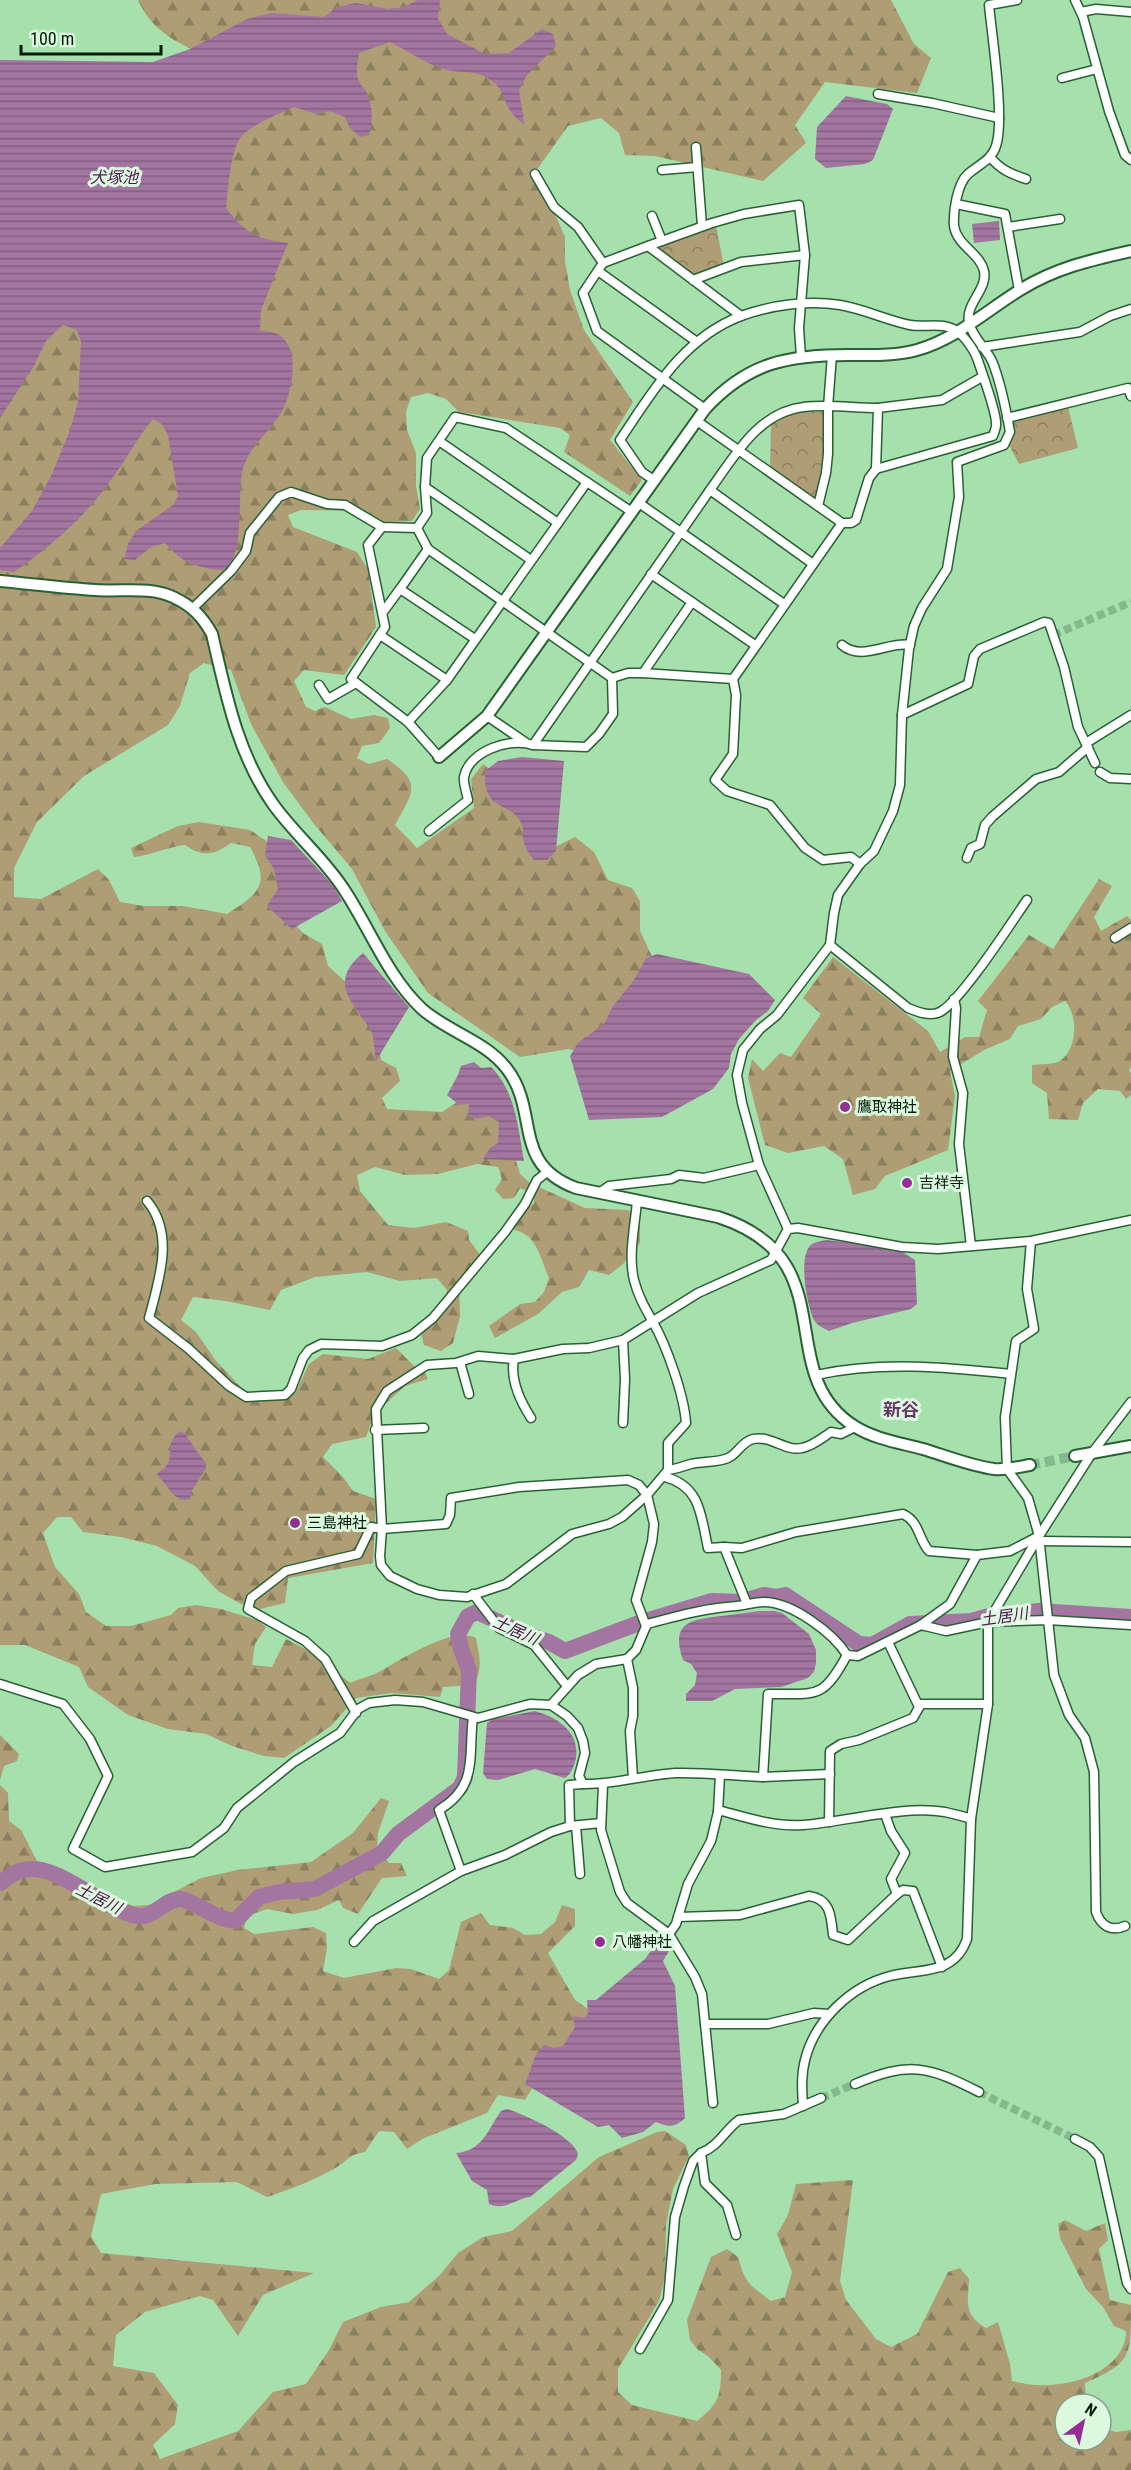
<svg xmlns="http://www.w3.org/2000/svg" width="1131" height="2470" font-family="'Roboto Condensed','Noto Sans JP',sans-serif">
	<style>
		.forest { fill: url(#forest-firs) }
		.park { fill: url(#park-crowns) }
		.water { fill: url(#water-rules) }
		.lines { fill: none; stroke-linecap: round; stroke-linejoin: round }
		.river { stroke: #a375a1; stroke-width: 16 }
		.minor-tunnel { stroke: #85b98c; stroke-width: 8; stroke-dasharray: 8 4; stroke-linecap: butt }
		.tertiary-tunnel { stroke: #85b98c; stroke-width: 10; stroke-dasharray: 10 5; stroke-linecap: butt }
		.minor-casing { stroke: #296135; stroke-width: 11 }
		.tertiary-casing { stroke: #296135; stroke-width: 14 }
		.minor { stroke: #fff; stroke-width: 8 }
		.tertiary { stroke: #fff; stroke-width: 10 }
		.poi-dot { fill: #942e93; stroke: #dcf9df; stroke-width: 2 }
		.labels { text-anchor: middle; stroke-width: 6; stroke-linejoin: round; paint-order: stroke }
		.poi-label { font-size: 15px; fill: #041b08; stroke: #dcf9df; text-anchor: start }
		.water-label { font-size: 16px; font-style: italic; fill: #4e154e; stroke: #dcf9df }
		.quarter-label { font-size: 18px; font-weight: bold; fill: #683567; stroke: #dcf9df }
	</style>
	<defs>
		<pattern id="forest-firs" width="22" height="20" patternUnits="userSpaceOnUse" patternTransform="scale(1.5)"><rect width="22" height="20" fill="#ae9d75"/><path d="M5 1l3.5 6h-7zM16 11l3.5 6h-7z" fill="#8b7f5e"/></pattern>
		<pattern id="park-crowns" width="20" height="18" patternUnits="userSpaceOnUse" patternTransform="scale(1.5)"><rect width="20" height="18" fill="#ae9d75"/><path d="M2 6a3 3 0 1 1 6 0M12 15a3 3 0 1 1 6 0" fill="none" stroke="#8b7f5e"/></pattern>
		<pattern id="water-rules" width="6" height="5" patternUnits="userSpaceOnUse" patternTransform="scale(1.5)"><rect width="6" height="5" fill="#a375a1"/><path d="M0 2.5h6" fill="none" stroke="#835f81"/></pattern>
	</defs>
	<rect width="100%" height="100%" fill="#a5e0ad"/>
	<g class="forest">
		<path d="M138,0h753l23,44 17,14 -14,35 -92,-11 -30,43 11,18 -43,38 -108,-25 -30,-1 -6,-22 -18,-15 -33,8 -32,45 29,66v24l5,29 14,40 49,72 -23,38 32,40 -12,16 -66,-44 6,-17 -10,-7 -101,-16 -13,-13 -18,-6 -17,4 -5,15 1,18 9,23v33l4,23 -8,12 -28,1 -18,-11 -65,-1 -13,5 5,12 64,25 11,17 8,58 -32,48 -40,-5 -10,11 12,26 9,4 10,-4 26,12 23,-4 14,3 2,10 -11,15 -17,3 -5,12 12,6 18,-5c36,24 26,33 8,66l22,23 57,-40 -3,-29 12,-15 11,8 49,81 32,-16 19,15 14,28 24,8 8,13v30l16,34 -67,89 -20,-5 -49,8 -92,-64 -43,-62 -33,-62 -38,-45 -31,-42 -32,-58 -20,-54 -27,-7 -14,10 -10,33 -12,19 -84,51 -47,46 -23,46v29l27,2 57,-30 11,11 11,22 24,4h39l44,8c33,-21 44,-30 23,-67l-19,-4c-18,12 -27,15 -46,2 -18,2 -33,10 -51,12l-3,-9 47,-22 21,-4 51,8 24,16 9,45 -6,15 26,27 19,11 6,22 20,18 28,46 5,30 15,8 4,13 -18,17 5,11 55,3 17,-11 32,10 13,9 16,54 10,9 55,25 43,2 12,10v23l-17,21 -14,11 -20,-5 -10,17 -17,5 -24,22 -43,24 -6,-12 31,-22 15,-2 9,-10 5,-14c-9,-20 -12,-44 -35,-48l3,-12 17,-15v-8l-14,-7 -6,10 -11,1 -8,-9 7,-11 -4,-12 -21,-3 -39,10 -33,1 -30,-8 -18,8 3,16 28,34 26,3 32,-6 22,9 1,9 12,16 -22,24 1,36 -7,27 -12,8 -17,-6 -3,-13 23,-19 3,-23 -10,-12 -37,3 -33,-9 -52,5 -34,13 -11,20 -44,-9 -33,-4 -12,23 15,12 20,29 39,41 40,-8 14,-30 14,-10 45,5 28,-11 18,18 10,5 4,8 -23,7 -31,28 -8,23 -34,7 -9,13 20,20 10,14 23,8 -3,64 -85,15 -3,25 -25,6 -19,-5 -23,-13 -23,-25 -38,-20 -36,-9 -38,-5 -12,-15h-14l-14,16 12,34 24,27 7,18 20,14h25l40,-11 7,-7 18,-3 25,4 36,11 9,7 -11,17 -3,21 20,2 14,-28 27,14 37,30c9,-4 18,-6 27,-10 22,-12 76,-48 99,-35 3,17 8,32 -3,47l-30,2 -3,10 -48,-4 -36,5 -25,28 -47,32 -20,-2 -32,-10 -26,-12 -38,-5 -40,-14 -40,-28 -9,-20 -54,-22h-25v-1482l207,56 5,-160c-32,-16 -58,-24 -74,-59z"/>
		<path d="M1099,879l13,7 -18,31 7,14 26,-15 4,4v147l-2,3 2,4v21l-5,4 -6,-8 -22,-2 -15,14 -5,17 -29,-1 -2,-26 -15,-10v-18c7,-1 21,0 28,-4 17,-12 19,-45 5,-60l-13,6 -11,12 -23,7 -8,13 -26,11 -34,21 5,25 -7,54 -63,26 -10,13 -22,6 -10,-36 -19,-13 -36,7 -23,-8 -17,-67 4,-19 11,12 17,-18 11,4 30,-43 -18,-16 30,-41 95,74 12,21 25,-15h14l8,-27 -9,-9 51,-66 24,14z"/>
		<path d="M0,1735l19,19 -2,7 -13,5 -4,14z"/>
		<path d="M0,1785l8,8 1,28 12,9 17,33 35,13 42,23 19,7 15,-1 52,-27 37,-8 73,-8 42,-29 28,-35 8,3 -11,32 -1,15 12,15h12l6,13 -25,2 -24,36 -15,-6 -4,-8 -22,10 -24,4 -26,-5 -20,7 -3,12 10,6 59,-7 13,6 1,15 -4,23 21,7 52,-10 15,1 28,10 10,-9 12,-48 20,-9 9,12 23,3 12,7 16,-1 14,-12 7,-17 13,4v17l-27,27 27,47 20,14 -59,68 -11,18 -27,-5 -11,18 -65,26 -15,10 -13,-17 -15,-1 -14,21c-17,3 -15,7 -28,15 -22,13 -46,22 -70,30l-30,-15 -82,2 -54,10 -10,42 10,17 213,20 -51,22 -25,41 -25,-36 -13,-4 -55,16 -29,23 -3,31 41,7 24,32 -3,19 -22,21 7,14 78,-28 35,-39 33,-8 23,-34 14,-28 38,-15 28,-5 30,-26 19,-23 25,-16 29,-6 87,-74 58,-25 8,-1 21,14 3,11 -16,33 -7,36 -1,52 -6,24 -41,68v23l14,13 65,16c21,-17 24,-24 24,-51l-12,-13 -12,-8 -7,-9 -3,-20 24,-63 16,-8 11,8c7,27 12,28 33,44l14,-4 7,-25 -15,-38 11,-19 8,-31 57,-4 -13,101 6,19 30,39 15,8 26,-13 31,-62 12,-4 9,11c-1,25 -6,34 17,49l12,-6 12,42 2,17c13,3 25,5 37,4 32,-1 77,-18 77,-54l-12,-5 -11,-19 -17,-18 -26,-51 -2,-14 7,-4 21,11 19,-8 3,17 -9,9 11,51 21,5c0,53 0,58 -46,78l1,21h-21v36h36v-12l15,4 15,-2v40h-1131z"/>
	</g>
	<g class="park">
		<path d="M716,226l8,40 -32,10 -33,-26 1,-4z"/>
		<path d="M1068,407l10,41 -59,16 -11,-21 3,-23z"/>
		<path d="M796,412h29l-2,55 -6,33 -47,-32 1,-43z"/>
	</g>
	<g class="water">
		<path d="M418,0h22l-2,18 9,16 38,20 24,-1 33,-24 11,5 3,12 -29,29 -8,15 5,34c-23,-15 -17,-33 -32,-43 -17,-12 -25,-7 -44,-11 -17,-3 -42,-20 -58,-28l-31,11c-1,9 -4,20 0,28 2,5 6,8 8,12 6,14 6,28 2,42l-9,2 -10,-9 -5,-11 -16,-6 -13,3 -22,-7c-13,6 -49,20 -55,33 -9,16 -11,50 -13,68 20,26 30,30 62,35l-27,67 -1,20c5,1 13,2 18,4 22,13 15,53 6,73 -11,24 -36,38 -42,65 -4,20 2,87 -17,97 -5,3 -12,0 -18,-1 -23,-5 -25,-8 -42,-25l-14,4 -16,13 -11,-1 4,-15 8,-13 37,-26 5,-9 -10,-61 -6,-11 -9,-5c-16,19 -27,41 -42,61 -26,37 -61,67 -97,92l-14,-2v-22l32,-37 19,-35 19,-46 8,-28 3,-60 -4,-12 -14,-5 -17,16 -12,25 -34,52v-358l153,2 37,-13 57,-30 25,-6 52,4 13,-10 19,-4 32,6 16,-2z"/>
		<path d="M846,96l41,8 6,5 -20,51 -8,4 -39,4 -11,-9 2,-32z"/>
		<path d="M999,221l1,19 -26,3 -2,-19z"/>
		<path d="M522,757l42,4 -8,90 -9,9h-13c-6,-7 -9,-12 -11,-21 -1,-4 1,-10 -1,-14 -12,-27 -39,-10 -37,-54l13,-10z"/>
		<path d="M268,836l23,4 42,45 9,16 -50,28 -25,-23 11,-17 -4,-20 -9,-14z"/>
		<path d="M363,953l46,54 -33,54c-2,-9 -1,-24 -6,-32 -20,-29 -41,-48 -7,-76z"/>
		<path d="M657,954l92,20 26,26 -7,11 -12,9 -17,19 -8,15 -2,14 -16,21 -51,28 -73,3 -19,-64 8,-13 26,-19 9,-18 21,-26 12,-22z"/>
		<path d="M474,1062l7,6 10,-1c25,25 27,61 33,94l-41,-2 7,-11 8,-5 1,-21 -10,-6 -13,3 -8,-3 1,-12 -10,1 -12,-10 11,-20 3,-9z"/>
		<path d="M826,1240l70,8 19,12 2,44 -6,5 -59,14 -23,8c-6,-3 -12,-6 -15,-11 -7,-14 -17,-66 -2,-76 3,-2 10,-3 14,-4z"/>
		<path d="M181,1431l4,3 21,30v4l-15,24 -1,7c-16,5 -22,-15 -33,-24 2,-5 7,-5 10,-10 7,-10 -3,-24 14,-34z"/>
		<path d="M759,1611h16l7,2 27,21 7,16v13l-2,9 -6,6 -27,9 -46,2 -23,12h-26v-7l9,-9 2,-12 -6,-9 -8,-4c-13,-37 7,-41 39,-44 12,-2 25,-3 37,-5z"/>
		<path d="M535,1711c22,6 45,21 41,47 -2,8 -4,15 -11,20l-30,-9 -37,11 -11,-1 -4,-6 4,-50 6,-4z"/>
		<path d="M661,1938l11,8 -9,15 12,25 10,132c-10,10 -17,9 -29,4l-13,10 -21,6 -13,-13 -11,2 -73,-43c7,-15 7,-29 19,-39l10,3 9,-2 12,-19 -2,-11 11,2 4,-4 -1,-14h9l49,-41z"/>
		<path d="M507,2109c18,6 66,27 71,45l-2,6 -46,37c-15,2 -25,14 -41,7l-2,-14 -15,-9 -16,-28c27,-2 32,-24 45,-42z"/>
	</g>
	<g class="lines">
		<path class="river" d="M0,1883c6,-4 13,-10 20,-12 34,-13 82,39 118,45 15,3 27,-17 42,-17 13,1 34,20 55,22l24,-24 20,-5 36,-3 67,-36 16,-19 62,-46 5,-11 4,-107 -8,-21 -3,-15 10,-18 9,-4 46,21 26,9 16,9 74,-28 73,-22 29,1 23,-7 12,2 9,-2 74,49 13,1 38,-21 61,-3 18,-5 50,-5 92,6"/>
		<g class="minor-tunnel">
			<path d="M1053,635l78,-33"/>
			<path d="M979,2092l96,47"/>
			<path d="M821,2098l34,-14"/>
		</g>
		<path class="tertiary-tunnel" d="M1030,1465l45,-9"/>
		<defs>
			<g id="minor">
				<path d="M1075,0l8,17 26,94 16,44 6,5"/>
				<path d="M1081,12l15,-3 35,3"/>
				<path d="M1062,78l35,-9"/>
				<path d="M878,94l54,9 67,15"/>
				<path d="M696,147l6,79"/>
				<path d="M990,157c11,13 21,17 36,22"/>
				<path d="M662,170l35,-3"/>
				<path d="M535,174l19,33 24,20 25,36"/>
				<path d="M956,204l49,10 14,76"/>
				<path d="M652,216l10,25"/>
				<path d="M1008,227l52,-8"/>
				<path d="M648,246l-45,17 -20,30 14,38 108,78"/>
				<path d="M598,271l99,71"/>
				<path d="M693,280l48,-18 64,-7 -6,73 2,29"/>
				<path d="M741,316l-93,-70 64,-23 32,-9 55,-9 6,50"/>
				<path d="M982,347l98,-15 30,-16 21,-7"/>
				<path d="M1007,418l121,-30 3,8"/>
				<path d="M439,441l119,82"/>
				<path d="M876,469l2,-61 64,-8 40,-23"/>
				<path d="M655,481l-13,-9 -22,-32c33,-49 63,-102 121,-124 30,-11 67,-16 99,-11 24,4 46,15 70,20 16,3 34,-4 48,7 7,5 16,18 19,26 4,11 19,54 19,65 1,4 -2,9 -3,13l-117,33 -7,9 -13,42 -5,3h-9l-145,-102"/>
				<path d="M425,487l2,26 -10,15 11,21 184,129 16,-5h15l90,6"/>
				<path d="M639,503l145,101"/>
				<path d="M818,506l8,-33 2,-19v-47l4,-52"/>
				<path d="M842,523l-109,156 3,16 -3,59 -18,26 12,11 43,14 35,43 18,12 28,-3 9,7"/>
				<path d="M382,527l-14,18 17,82 -34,52 57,43 31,35"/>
				<path d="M428,549l-28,40 75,50"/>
				<path d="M531,560l-106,-73 2,-29 28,-41 51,11 126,84"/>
				<path d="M813,564l-103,-74c24,-33 48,-78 94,-83 24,-3 50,1 74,1"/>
				<path d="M651,574l104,71"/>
				<path d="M193,608l38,-37 15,-20 4,-18 29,-36 12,-5 36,12 18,1 37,22 35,1"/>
				<path d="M383,612l17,-23"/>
				<path d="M380,635l67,45 140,-198"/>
				<path d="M842,645c20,17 46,-4 68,0"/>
				<path d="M643,673l49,-71"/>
				<path d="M319,685l9,14 28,-16"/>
				<path d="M902,715l66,-31 6,-28 6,-7 64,-27 5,1 15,44 14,60 17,36"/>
				<path d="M487,716l38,26"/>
				<path d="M408,722l39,-42"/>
				<path d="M1086,743l45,-28"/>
				<path d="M533,745l177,-255"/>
				<path d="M1100,772l10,6 21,1"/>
				<path d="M429,831l39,-31c-1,-6 -5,-17 -4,-23 5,-26 46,-40 69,-32l53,2 13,-13 14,-20 -1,-36"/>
				<path d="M967,858l4,-10 9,-4 5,-19 7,-8 44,-38 23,-7 29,-25"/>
				<path d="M1115,938l16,-10"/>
				<path d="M830,945l78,63c10,4 22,9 32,4 21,-11 71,-89 87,-112"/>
				<path d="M954,999l2,9 -3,49 10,36 -4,51 12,102"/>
				<path d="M599,1193l10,-7 62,-7 8,-4 25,3 55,-13"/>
				<path d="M147,1201c28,33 12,79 2,117l40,31 40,37 17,11 39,-2 6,-6 12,-31 6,-8 12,-6 61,2 30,-11 21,-17 72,-86 20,-28 12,-24 10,-8"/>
				<path d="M637,1201c-2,25 -9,54 -3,79 4,16 11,28 19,42 14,25 31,73 33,101l-18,20v27l-21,25 7,29 -2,18 -16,58 10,26"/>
				<path d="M788,1229l-29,-64 -17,-62 -5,-28 6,-25 17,-21 17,-14 53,-70 4,-32 4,-18 22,-31 14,-13 19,-40 7,-26 2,-70 7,-66 5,-23 8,-18 25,-39 12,-72 -2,-35 47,-17 6,-13c-4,-23 -9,-49 -18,-71 -6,-13 -20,-24 -23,-39 -4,-18 19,-33 15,-51 -4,-18 -27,-25 -30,-45 -1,-14 3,-42 14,-52 10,-9 24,-14 28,-28 9,-27 -4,-109 -7,-141l28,-5"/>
				<path d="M623,1340l2,39 -2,44"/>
				<path d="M514,1359c-4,20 6,42 17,59"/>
				<path d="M460,1362l9,32"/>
				<path d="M816,1375c64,-14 130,-8 195,-1"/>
				<path d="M375,1430l49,-2"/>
				<path d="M668,1470c9,-1 15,-4 23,-6 12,-3 25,-1 37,-6 10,-4 13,-16 25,-19 18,-4 33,13 49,9 11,-2 20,-10 29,-16l10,2 14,-7"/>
				<path d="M665,1477c36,9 36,40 43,71l16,-1 23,57"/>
				<path d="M1039,1541l92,1"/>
				<path d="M724,1547l18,1 54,-16 107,-18c17,8 15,25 26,37l48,4"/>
				<path d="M473,1594l26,34 35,17 33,41"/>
				<path d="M921,1625l25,6 42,-9 60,-2 83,5"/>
				<path d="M888,1642l31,65"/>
				<path d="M847,1655l11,1 63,-31 29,-21 27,-49 33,-4 27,-14"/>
				<path d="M627,1659l6,29v28l-3,15 3,47"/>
				<path d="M0,1684l63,20 27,35 18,37 -35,73 32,18 87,-15 32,-24 13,-20 57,-46 46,-29 18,-24 11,-6 26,-3 28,2 55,16 52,-14 21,1 16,11 11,12 5,13 2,12 -6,23 4,8c30,1 61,-9 92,-11 29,-1 59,3 88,4l5,-83c49,-1 54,7 79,-39"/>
				<path d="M551,1705l27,-30 18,-11 31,-5 9,-9 11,-26c30,-8 59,-16 90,-18 9,-1 18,-4 27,-4 28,0 69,31 83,53"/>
				<path d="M356,1713l-31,-54 -20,-18 -57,-32 3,-11 35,-27 72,-17 13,-27 11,2 -2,27 1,9 9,11 27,13 22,6 28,2 39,-13 66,-50 37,-10 13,-7 25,-22 -8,-10 -11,-5 -109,7 -68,11 -1,17 -4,9 -64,5 -6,-120 11,-18 40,-26 29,-2 22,-7 36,3 49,-10 26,-1 34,-8 75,-47 73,-33 17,-31 10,-1 104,19 36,2 93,-8 100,-21"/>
				<path d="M473,1717c-5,39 6,69 -34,93l22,61 44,-16 46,-23 19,-6 31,-3"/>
				<path d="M763,1777l67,-3"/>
				<path d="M603,1785l-2,45 19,62 7,11 42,31 26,43 7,17 11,109"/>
				<path d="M718,1812l2,-37"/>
				<path d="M885,1814l6,17 14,22 -14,26 6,15"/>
				<path d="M829,1822l1,-71 11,-7 18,-4 54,-22 8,-14h67"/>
				<path d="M570,1826l-1,-41 14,-1"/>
				<path d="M576,1826l4,48"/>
				<path d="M678,1917l62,-2 69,-19c22,3 22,21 24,39l15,5 49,-46 6,-4 10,1 29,76"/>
				<path d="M1125,1926c-14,6 -24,0 -29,-14l-2,-140 -9,-34 -16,-23 -15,-40 -15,-139 53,-83 39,-51"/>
				<path d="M669,1934l7,-10 12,-40 23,-43 7,-29 4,-1c26,7 53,16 81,14 44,-3 98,-20 142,-13 9,2 18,4 26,7"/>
				<path d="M354,1942l19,-21 88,-50"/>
				<path d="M705,2024h63l46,-11 15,1"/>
				<path d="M855,2084c54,-23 73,-18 124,8"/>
				<path d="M803,2106c-1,-16 -2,-31 2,-46 10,-40 46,-74 85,-84 31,-8 64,0 77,-37l4,-120 17,-115v-82l51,-86 -11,-38 -21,-29 -2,-52 11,-76 18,-12 -7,-40 4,-48"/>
				<path d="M1075,2139l15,8 9,10 28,126 4,6"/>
				<path d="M736,2235l-9,-30 -22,-22 -4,-30c18,-7 24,-23 38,-33l45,-6 37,-16"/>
				<path d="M640,2349l28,-49 7,-83 9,-31 9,-25 8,-8"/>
			</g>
			<g id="tertiary">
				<path d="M0,581c32,3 64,7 96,9 25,2 54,-4 77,7 19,9 29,19 39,37 14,60 25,119 61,170 22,31 52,55 72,87 26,40 43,86 77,118 26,23 64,32 85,60 33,43 4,95 69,119l142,29c130,42 52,155 136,209 20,13 47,17 69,23 23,7 48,17 71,20 12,1 25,-2 36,-4"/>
				<path d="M439,757l48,-41 218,-307c43,-47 83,-54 144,-54 24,0 46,1 68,-5 39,-11 69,-39 103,-60 35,-22 71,-30 111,-39"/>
				<path d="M1075,1456l56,-10"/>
			</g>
		</defs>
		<use href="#minor" class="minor-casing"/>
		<use href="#tertiary" class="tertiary-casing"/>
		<use href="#minor" class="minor"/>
		<use href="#tertiary" class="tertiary"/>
	</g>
	<g class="poi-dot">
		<circle cx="845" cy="1107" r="6"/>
		<circle cx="907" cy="1183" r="6"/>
		<circle cx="295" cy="1523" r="6"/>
		<circle cx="600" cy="1942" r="6"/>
	</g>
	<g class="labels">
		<g class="poi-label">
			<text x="857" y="1112">鷹取神社</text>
			<text x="919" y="1188">吉祥寺</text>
			<text x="307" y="1528">三島神社</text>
			<text x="612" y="1947">八幡神社</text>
		</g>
		<g class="water-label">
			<text x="114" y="183">犬塚池</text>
			<text transform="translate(1004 1616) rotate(-8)" y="6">土居川</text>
			<text transform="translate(516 1630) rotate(24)" y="6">土居川</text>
			<text transform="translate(99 1898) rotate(26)" y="6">土居川</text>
		</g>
		<g class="quarter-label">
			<text x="901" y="1416">新谷</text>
		</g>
	</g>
	<g transform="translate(1083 2422) rotate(33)"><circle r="28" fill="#dcf9df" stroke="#86a089" stroke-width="1.5"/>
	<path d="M0-4.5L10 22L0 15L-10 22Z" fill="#942e93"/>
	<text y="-9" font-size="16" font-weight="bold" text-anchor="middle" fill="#041b08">N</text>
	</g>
	<path d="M21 45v9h140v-9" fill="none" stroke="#041b08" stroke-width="3"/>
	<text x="30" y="45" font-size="18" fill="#041b08" stroke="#dcf9df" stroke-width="4.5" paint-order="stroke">100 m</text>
</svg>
